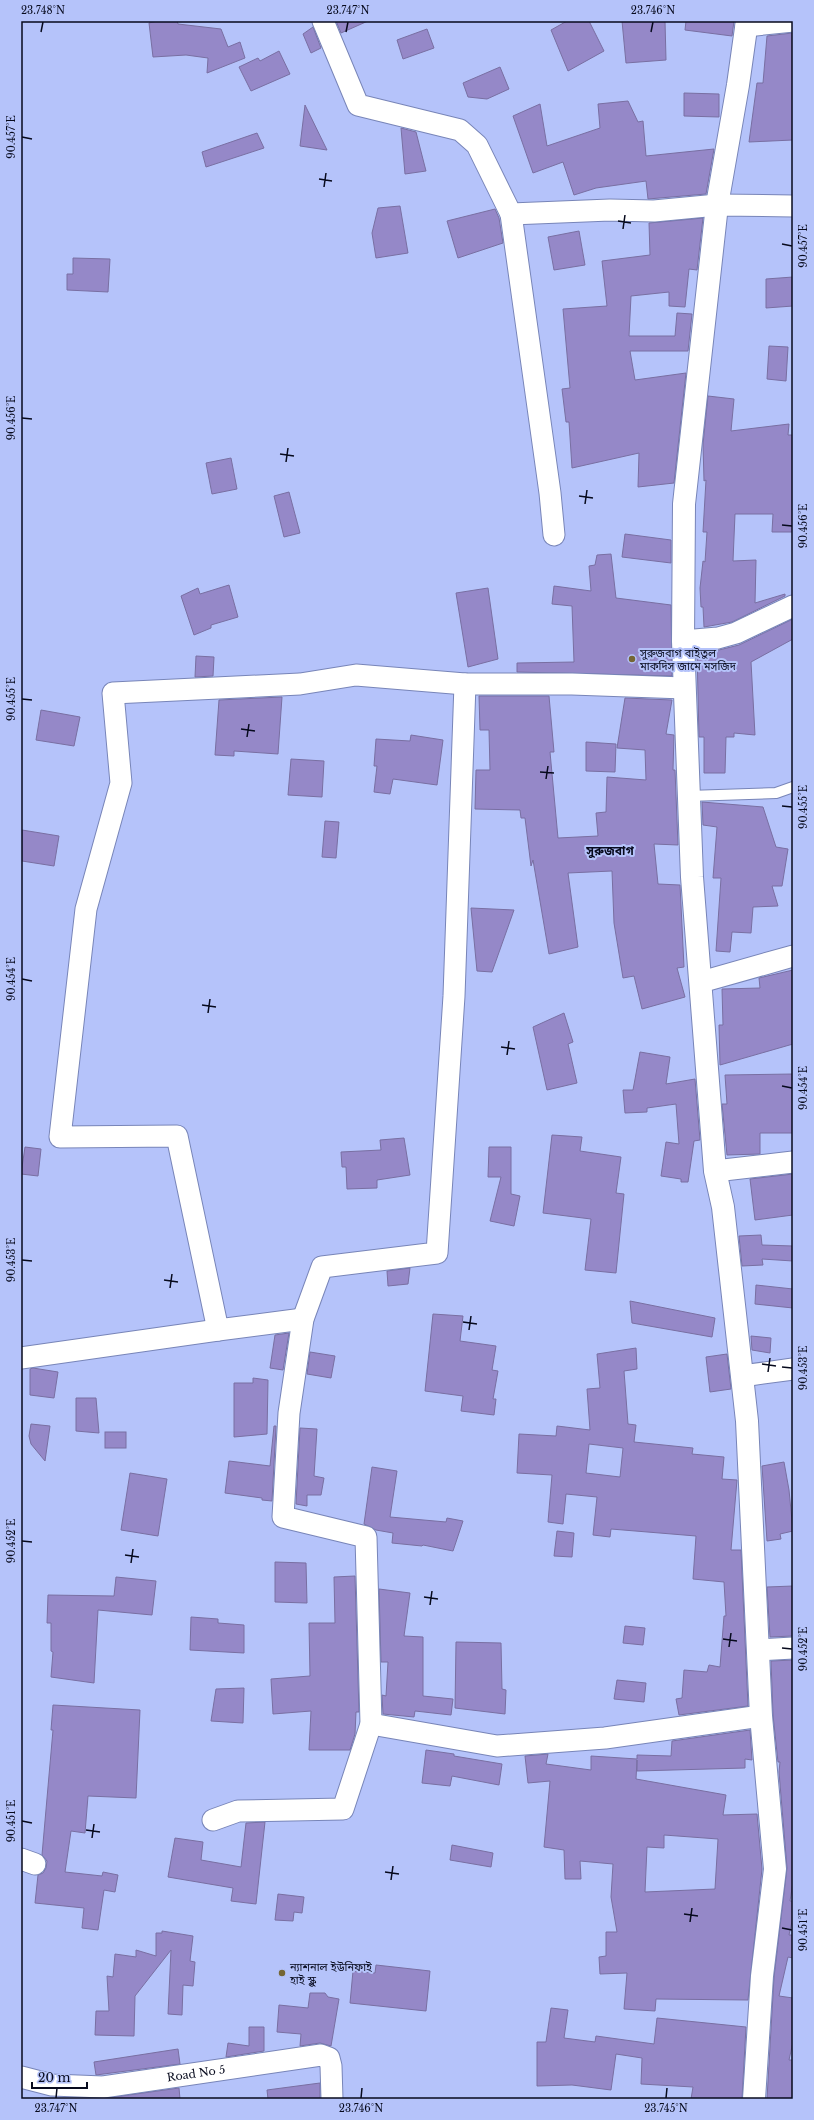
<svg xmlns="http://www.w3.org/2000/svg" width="814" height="2120" font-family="'Libre Baskerville','Noto Sans Bengali',serif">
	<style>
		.building { fill: #9588c8; stroke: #796fa2; fill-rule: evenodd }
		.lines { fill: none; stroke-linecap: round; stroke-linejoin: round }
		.lane-casing { stroke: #7885b8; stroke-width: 12 }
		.street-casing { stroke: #7885b8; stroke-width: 23 }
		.secondary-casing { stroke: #7885b8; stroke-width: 24 }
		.lane { stroke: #fff; stroke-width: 10 }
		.street { stroke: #fff; stroke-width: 21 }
		.secondary { stroke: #fff; stroke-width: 22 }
		.ticks { fill: none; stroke: #070a1d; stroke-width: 1.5 }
		.poi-dot { fill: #756634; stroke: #b5c3fa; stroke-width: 1.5 }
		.labels { text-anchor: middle; stroke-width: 4; stroke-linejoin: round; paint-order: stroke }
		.poi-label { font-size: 11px; fill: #070a1d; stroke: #b5c3fa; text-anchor: start }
		.street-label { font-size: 11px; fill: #070a1d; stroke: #b5c3fa }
		.neighbourhood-label { font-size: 12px; font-weight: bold; fill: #070a1d; stroke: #b5c3fa }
		.neatline { fill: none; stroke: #070a1d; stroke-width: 1.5 }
		.ticks-label { font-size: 10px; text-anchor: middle; fill: #070a1d }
	</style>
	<rect width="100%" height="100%" fill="#b5c3fa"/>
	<g class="building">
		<path d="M157,21h20l1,3 43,5 7,18 12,-5 5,16 -38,15 1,-15 -22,-3 -33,2 -4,-34z"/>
		<path d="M336,21h32l-27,12z"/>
		<path d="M567,21h22l15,30 -36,20 -17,-41z"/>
		<path d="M622,21h43l1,39 -40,3z"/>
		<path d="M686,21h48l-2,15 -47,-6z"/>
		<path d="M313,27l8,21 -10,5 -8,-19z"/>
		<path d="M427,29l7,19 -31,11 -6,-19z"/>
		<path d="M792,33l1,107 -44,2 8,-59h6l4,-47z"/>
		<path d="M279,51l11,23 -39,17 -12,-24 19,-9 2,3z"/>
		<path d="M500,67l9,22 -22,10 -19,-2 -5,-14z"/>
		<path d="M684,93l35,1v23l-35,-1z"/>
		<path d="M628,101l10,21 5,-1 3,35 68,-7 -8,45 -58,5 -2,-18 -50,7 -22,7 -11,-33 -30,11 -20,-57 27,-12 7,42 53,-18 -2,-24z"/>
		<path d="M305,105l22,45 -27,-4z"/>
		<path d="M401,128l15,4 10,39 -21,3z"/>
		<path d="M257,133l7,15 -58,19 -4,-15z"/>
		<path d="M400,206l8,47 -32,5 -4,-25 6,-25z"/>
		<path d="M495,209l4,9 4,25 -45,15 -11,-37z"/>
		<path d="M703,218l-6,52 -8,-1 -4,38 -16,-1v-14l-38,4 -2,40h46l2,-23 15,1 -4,37h-58l5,29 51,-7 -12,110 -36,4 1,-34 -67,15 -3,-46h-3l-4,-33 8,-1 -7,-79 44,-3 -5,-45 48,-6 -1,-32z"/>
		<path d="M579,231l6,34 -31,5 -6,-33z"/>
		<path d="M73,258l37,1 -2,33 -41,-2v-16h6z"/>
		<path d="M793,277v29l-27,2v-29z"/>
		<path d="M769,346l19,1 -2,34 -19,-2z"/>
		<path d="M708,396l26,3 -3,32 58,-7 -1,11h5v97h-21l1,-18h-38l-2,47 23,-1 -1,43 30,-9v2l-53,26 -28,5 -1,-20h-2l-1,-19 3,-27 2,1 2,-30h-4l3,-52 -2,1 -1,-37z"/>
		<path d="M231,458l6,31 -25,5 -6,-31z"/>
		<path d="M289,492l11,41 -16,4 -10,-41z"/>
		<path d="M625,534l46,6v23l-49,-6z"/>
		<path d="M611,554l5,44 55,7 1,71 -155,-4v-9l57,-1 -2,-56 -20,-2 2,-18 37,5 -2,-25 6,-1 2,-10z"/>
		<path d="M229,585l9,32 -27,8v3l-17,7 -13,-39 17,-8 2,6z"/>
		<path d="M488,588l10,71 -30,8 -12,-74z"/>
		<path d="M793,619v20l-42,23 4,73 -21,-2v4h-8l-1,36h-21v-36h-5l-2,-85 22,-2 20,-5z"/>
		<path d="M196,656l18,1 -1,19 -18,1z"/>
		<path d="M479,696h70l5,56h-4l8,86 40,-2 -2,-23 10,-1 1,-35 39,3 -1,-30 -28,-2 8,-50 47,2 -6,34 8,1 -1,35h2l3,75 -24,-1 4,40 22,1 4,82 -7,1 8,29 -43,12 -8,-33 -11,2 -9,-55 -2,-52 -44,2 10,74 -29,7 -16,-94 -2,6 -6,-48h-4l-1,-8 -45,-1 1,-39h14l-1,-40h-9z"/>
		<path d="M282,697l-4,57 -44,-3v5l-19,-1 4,-55z"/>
		<path d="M41,710l39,7 -6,29 -38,-6z"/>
		<path d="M411,735l32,5 -6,45 -44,-6 -3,15 -16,-2 3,-26h-3l2,-27 34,2z"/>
		<path d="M586,742l30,2 -1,28 -29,-1z"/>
		<path d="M291,759l33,2 -2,36 -34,-2z"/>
		<path d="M702,802l61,5 13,40 12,2 -6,37h-10l6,20 -25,1 -2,26 -19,-1 -2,20 -14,-1 5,-73h-8l4,-51 -14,-2z"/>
		<path d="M325,821l14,1 -3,36 -14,-1z"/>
		<path d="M22,830l37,6 -5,30 -32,-5z"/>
		<path d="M471,908l43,2 -22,62 -15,-1z"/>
		<path d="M793,970v74l-73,21 -1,-40h4l-1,-36 38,-1 -1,-10z"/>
		<path d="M564,1013l9,29 -5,2 9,39 -30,7 -14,-63z"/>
		<path d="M640,1052l30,5 -4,27 29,-5 5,61 -6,1 -6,41h-7v-3l-20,-3 5,-34 13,2 -3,-40 -29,4v4l-22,1 -2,-23h10z"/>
		<path d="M793,1074v59h-33v21l-33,1 -5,-51h5l-2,-29z"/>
		<path d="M552,1135l30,2 -2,14 41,6 -5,36 8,1 -8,79 -31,-3 6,-51 -48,-6z"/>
		<path d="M404,1138l6,37 -33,5v8l-30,1 -1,-22h-4l-1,-15 40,-2 -1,-10z"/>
		<path d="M25,1147l16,2 -3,27 -17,-2z"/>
		<path d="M489,1147h22v47l9,2 -6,30 -24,-5 11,-44h-13z"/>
		<path d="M793,1174v41l-38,5 -5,-41z"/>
		<path d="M761,1235l1,10 31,1v15l-31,-2 1,6 -21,1 -3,-30z"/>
		<path d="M410,1268l-2,16 -20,2 -1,-15z"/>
		<path d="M756,1285l37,4v19l-38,-4z"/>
		<path d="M630,1301l85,17 -3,19 -80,-14z"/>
		<path d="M433,1314l30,2 -3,25 36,5 -4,24 6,1 -5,28h3l-2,16 -33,-4 2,-15 -38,-5z"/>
		<path d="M289,1333l-6,37 -13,-2 5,-33z"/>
		<path d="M751,1336l20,2 -1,15 -18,-3z"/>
		<path d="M636,1348l1,21 -13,2 4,53 8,1 -2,17 59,6 -1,6 32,3 -2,22 15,1 -6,70h10l7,156 -69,9 -3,-16 6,-1 2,-28 23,2 2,-7 11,2 4,-51h2l-2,-34 -31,-3 3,-43 -85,-7 -1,8 -17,-2 4,-38 -31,-3 -3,30 -15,-2 4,-47 -35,-2 2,-39 37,2 1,-10 33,4 -3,-41 13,-1 -3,-34zM589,1444l34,4 -3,29 -34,-4z"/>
		<path d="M310,1352l25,4 -4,22 -24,-4z"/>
		<path d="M727,1354l4,35 -21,3 -4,-35z"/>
		<path d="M33,1368l25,4 -4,26 -24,-3v-26z"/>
		<path d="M253,1378l15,2 -1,54 -33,3v-54h19z"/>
		<path d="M76,1398h20l3,35 -23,-2z"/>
		<path d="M31,1424l19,2 -5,35 -14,-17 -2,-8z"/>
		<path d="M274,1426h2l-4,75 -10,-1v-2l-37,-5 4,-32 41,5z"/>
		<path d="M300,1428l17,1 -3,47 10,2 -3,17h-14v11l-11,-2z"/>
		<rect x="105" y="1432" width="21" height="16"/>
		<path d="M784,1462l5,28 4,41 -13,3 1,5 -14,2 -5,-75z"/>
		<path d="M372,1467l25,4 -7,46 56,5 1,-4 16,3 -10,30 -30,-6 -1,1 -30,-3 1,-10 -17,-3 -12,-6z"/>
		<path d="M130,1473l37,6 -9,57 -37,-6z"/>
		<path d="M557,1531l17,2 -2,24 -18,-1z"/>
		<path d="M275,1562l31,1 1,40 -32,-1z"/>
		<path d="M355,1576l4,136h-3l-1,22 -5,16h-41l2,-39 -38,3 -2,-35 39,-3 -1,-53h26l-1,-46z"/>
		<path d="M116,1577l40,4 -4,34 -54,-5 -4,73 -43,-6 2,-25 -2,-1v-28h-4l1,-28 66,1z"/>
		<path d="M793,1586v50l-23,1 -3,-50z"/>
		<path d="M379,1589l31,4 -6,43 19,1v59l30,3 -2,16 -36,-4 -1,6 -31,-3 -1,-19 4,1 2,-34h-7z"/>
		<path d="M191,1617l27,2v4l26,2v28l-54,-3z"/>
		<path d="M625,1626l20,2 -2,17 -20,-2z"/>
		<path d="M456,1642l45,1 1,46 4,1 -1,24 -50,-6z"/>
		<path d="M793,1660v222l-3,19h3v16l-4,18h4v23l-5,-1 -9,39 14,2v44l-4,18h4v39h-26l7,-122 13,-109 -8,-96 1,-10h-2l-5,-47 -2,-54z"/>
		<path d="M617,1680l29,3 -2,19 -30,-3z"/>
		<path d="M244,1688l-1,35 -32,-2 5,-32z"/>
		<path d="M53,1705l87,5 -4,88 -48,-2 -3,37 -14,-2 -6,41 37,4 1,-4 15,3 -3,17 -11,-2 -6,40 -16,-2 2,-20 -49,-5 3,-28 5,-2 3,-5 1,-7 -5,-6 11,-125h-2z"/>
		<path d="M750,1730l2,30 -7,-1v9l-108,3v-11l-1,19 90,16 -3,20 34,-1 5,55 -14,131 -92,-1 -1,12 -31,-2 3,-36 -27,1 -1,-17 7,-1v-24h11l-6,-35 2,-33 -33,-3 1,18h-16l-1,-29 -20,-3 6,-66 -22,2 -3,-27 23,-2 -2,10 45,6v-14l46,3v-4l34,1 1,-15zM664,1835l54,4 -3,50 -70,3 2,-45 17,1z"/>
		<path d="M426,1750l28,4v2l48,8 -3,21 -47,-9 -2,10 -28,-3z"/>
		<path d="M265,1822l-9,82 -25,-3 2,-13 -65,-11 7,-39 28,4 -2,18 40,7 5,-44z"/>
		<path d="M452,1845l41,8 -2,14 -41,-7z"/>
		<path d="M278,1894l26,3 -2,16 -8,-1 -1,9 -18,-1z"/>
		<path d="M162,1931l31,5 -3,25 5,1 -2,24 -10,-1 -1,30 -14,-1 3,-64 -36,46 -1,40 -39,-1 1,-24h13l-2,-35 6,1 2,-23 21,3v-7l20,6v-23h6z"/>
		<path d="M376,1965l54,6 -4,40 -76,-8 3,-32 22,2z"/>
		<path d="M310,1993h15l3,4 11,2 -8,47 -11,-3 -20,3 1,-12 -24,-2 2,-27 29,3z"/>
		<path d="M551,2008l17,2 -4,28 31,4 1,-6 58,8 3,-26 89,9 -4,72h-51l2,-12 -52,-3 1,-26 -26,-4 -5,36 -39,-5 -35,1v-44h9z"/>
		<path d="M249,2027h15v24l-38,6 2,-14 21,3z"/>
		<path d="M178,2049l2,15 -84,11 -2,-13z"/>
		<path d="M320,2083v16h-52l-1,-9z"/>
		<path d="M179,2088l1,11h-80z"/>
	</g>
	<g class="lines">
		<defs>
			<path id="lane" d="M688,796l88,-3 17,-6"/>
			<g id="street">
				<path d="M323,21l35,84 102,25 17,15 34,69 99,-4 44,1 63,-6 76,1"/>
				<path d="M746,26l47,-5"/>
				<path d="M511,214l39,279 4,42"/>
				<path d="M683,641l35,-3 18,-5 57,-27"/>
				<path d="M701,982l92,-26"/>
				<path d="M715,1171l78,-9"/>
				<path d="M303,1319l-85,11 -41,-194 -117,1 26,-228 35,-126 -8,-90 187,-9 56,-9 109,9h107l112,4"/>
				<path d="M21,1358l197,-28"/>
				<path d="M742,1376l51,-7"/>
				<path d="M758,1650l35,-2"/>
				<path d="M371,1724l126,22 108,-8 156,-22"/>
				<path d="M213,1820l25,-9 105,-2 28,-85 -5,-187 -83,-20 6,-104 14,-94 19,-52 115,-14 17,-257 11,-312"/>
				<path d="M21,1859l14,5"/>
				<path id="s1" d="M21,2077l31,8 51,2 218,-32 8,3 2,8 1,33"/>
			</g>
			<path id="secondary" d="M747,21l-9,64 -21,120 -33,299 -1,137 9,236 23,294 8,36 24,214 14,295 14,153 -13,107 -8,123"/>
		</defs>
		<use href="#lane" class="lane-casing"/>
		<use href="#street" class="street-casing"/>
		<use href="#secondary" class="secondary-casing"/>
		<use href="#lane" class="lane"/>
		<use href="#street" class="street"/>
		<use href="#secondary" class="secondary"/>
	</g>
	<path class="ticks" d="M41,32l2,-10M346,32l2,-10M651,32l2,-10M22,137l10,2M319,179l13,2M324,187l2,-14M618,221l13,2M623,229l2,-14M782,244l10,2M22,418l10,1M280,454l14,2M286,462l2,-14M579,496l14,2M585,504l2,-14M782,525l10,1M22,699l10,1M241,729l14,2M247,737l2,-13M540,772l14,1M546,779l2,-13M782,806l10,1M22,979l10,2M202,1005l14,2M208,1013l2,-14M501,1047l14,2M507,1055l2,-14M782,1086l10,2M22,1260l10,1M164,1280l14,2M170,1288l2,-14M463,1322l14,2M469,1330l2,-14M762,1364l14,2M782,1367l10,1M768,1372l2,-14M22,1541l10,1M125,1555l14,2M131,1563l2,-14M424,1597l14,2M430,1605l2,-14M723,1639l14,2M729,1647l2,-14M782,1648l10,1M22,1821l10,2M86,1830l14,2M92,1838l2,-14M385,1872l14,2M391,1880l2,-14M684,1914l14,2M690,1922l2,-14M782,1928l10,2M56,2098l1,-10M361,2098l1,-10M666,2098l1,-10"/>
	<g class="poi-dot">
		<circle cx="632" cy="659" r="4"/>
		<circle cx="282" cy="1973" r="4"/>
	</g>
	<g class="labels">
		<g class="poi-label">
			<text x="640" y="657">সুরুজবাগ বাইতুল<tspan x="640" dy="13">মাকদিস জামে মসজিদ</tspan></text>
			<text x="290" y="1971">ন্যাশনাল ইউনিফাই<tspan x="290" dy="13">হাই স্কুল</tspan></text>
		</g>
		<g class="street-label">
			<text dy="4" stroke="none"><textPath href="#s1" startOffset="177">Road No 5</textPath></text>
		</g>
		<g class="neighbourhood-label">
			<text x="610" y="855">সুরুজবাগ</text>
		</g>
	</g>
	<rect width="814" height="2120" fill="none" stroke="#b5c3fa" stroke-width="44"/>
	<path d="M32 2082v6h55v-6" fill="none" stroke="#070a1d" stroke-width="2"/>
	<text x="38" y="2082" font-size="12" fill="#070a1d" stroke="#b5c3fa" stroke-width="3" paint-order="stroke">20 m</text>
	<rect x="22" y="22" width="770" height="2076" class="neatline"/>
	<g class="ticks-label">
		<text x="43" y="14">23.748°N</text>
		<text x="348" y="14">23.747°N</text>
		<text x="653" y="14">23.746°N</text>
		<text transform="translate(11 137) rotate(-90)" y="4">90.457°E</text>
		<text transform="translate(803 246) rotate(-90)" y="4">90.457°E</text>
		<text transform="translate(11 418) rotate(-90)" y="4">90.456°E</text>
		<text transform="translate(803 526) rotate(-90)" y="4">90.456°E</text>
		<text transform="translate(11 699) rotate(-90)" y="4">90.455°E</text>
		<text transform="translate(803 807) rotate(-90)" y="4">90.455°E</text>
		<text transform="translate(11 979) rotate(-90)" y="4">90.454°E</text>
		<text transform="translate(803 1088) rotate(-90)" y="4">90.454°E</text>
		<text transform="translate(11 1260) rotate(-90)" y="4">90.453°E</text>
		<text transform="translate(803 1368) rotate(-90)" y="4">90.453°E</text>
		<text transform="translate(11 1541) rotate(-90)" y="4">90.452°E</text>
		<text transform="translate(803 1649) rotate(-90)" y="4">90.452°E</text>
		<text transform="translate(11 1821) rotate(-90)" y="4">90.451°E</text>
		<text transform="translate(803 1930) rotate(-90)" y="4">90.451°E</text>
		<text x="56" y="2112">23.747°N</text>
		<text x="361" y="2112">23.746°N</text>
		<text x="666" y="2112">23.745°N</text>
	</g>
</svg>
